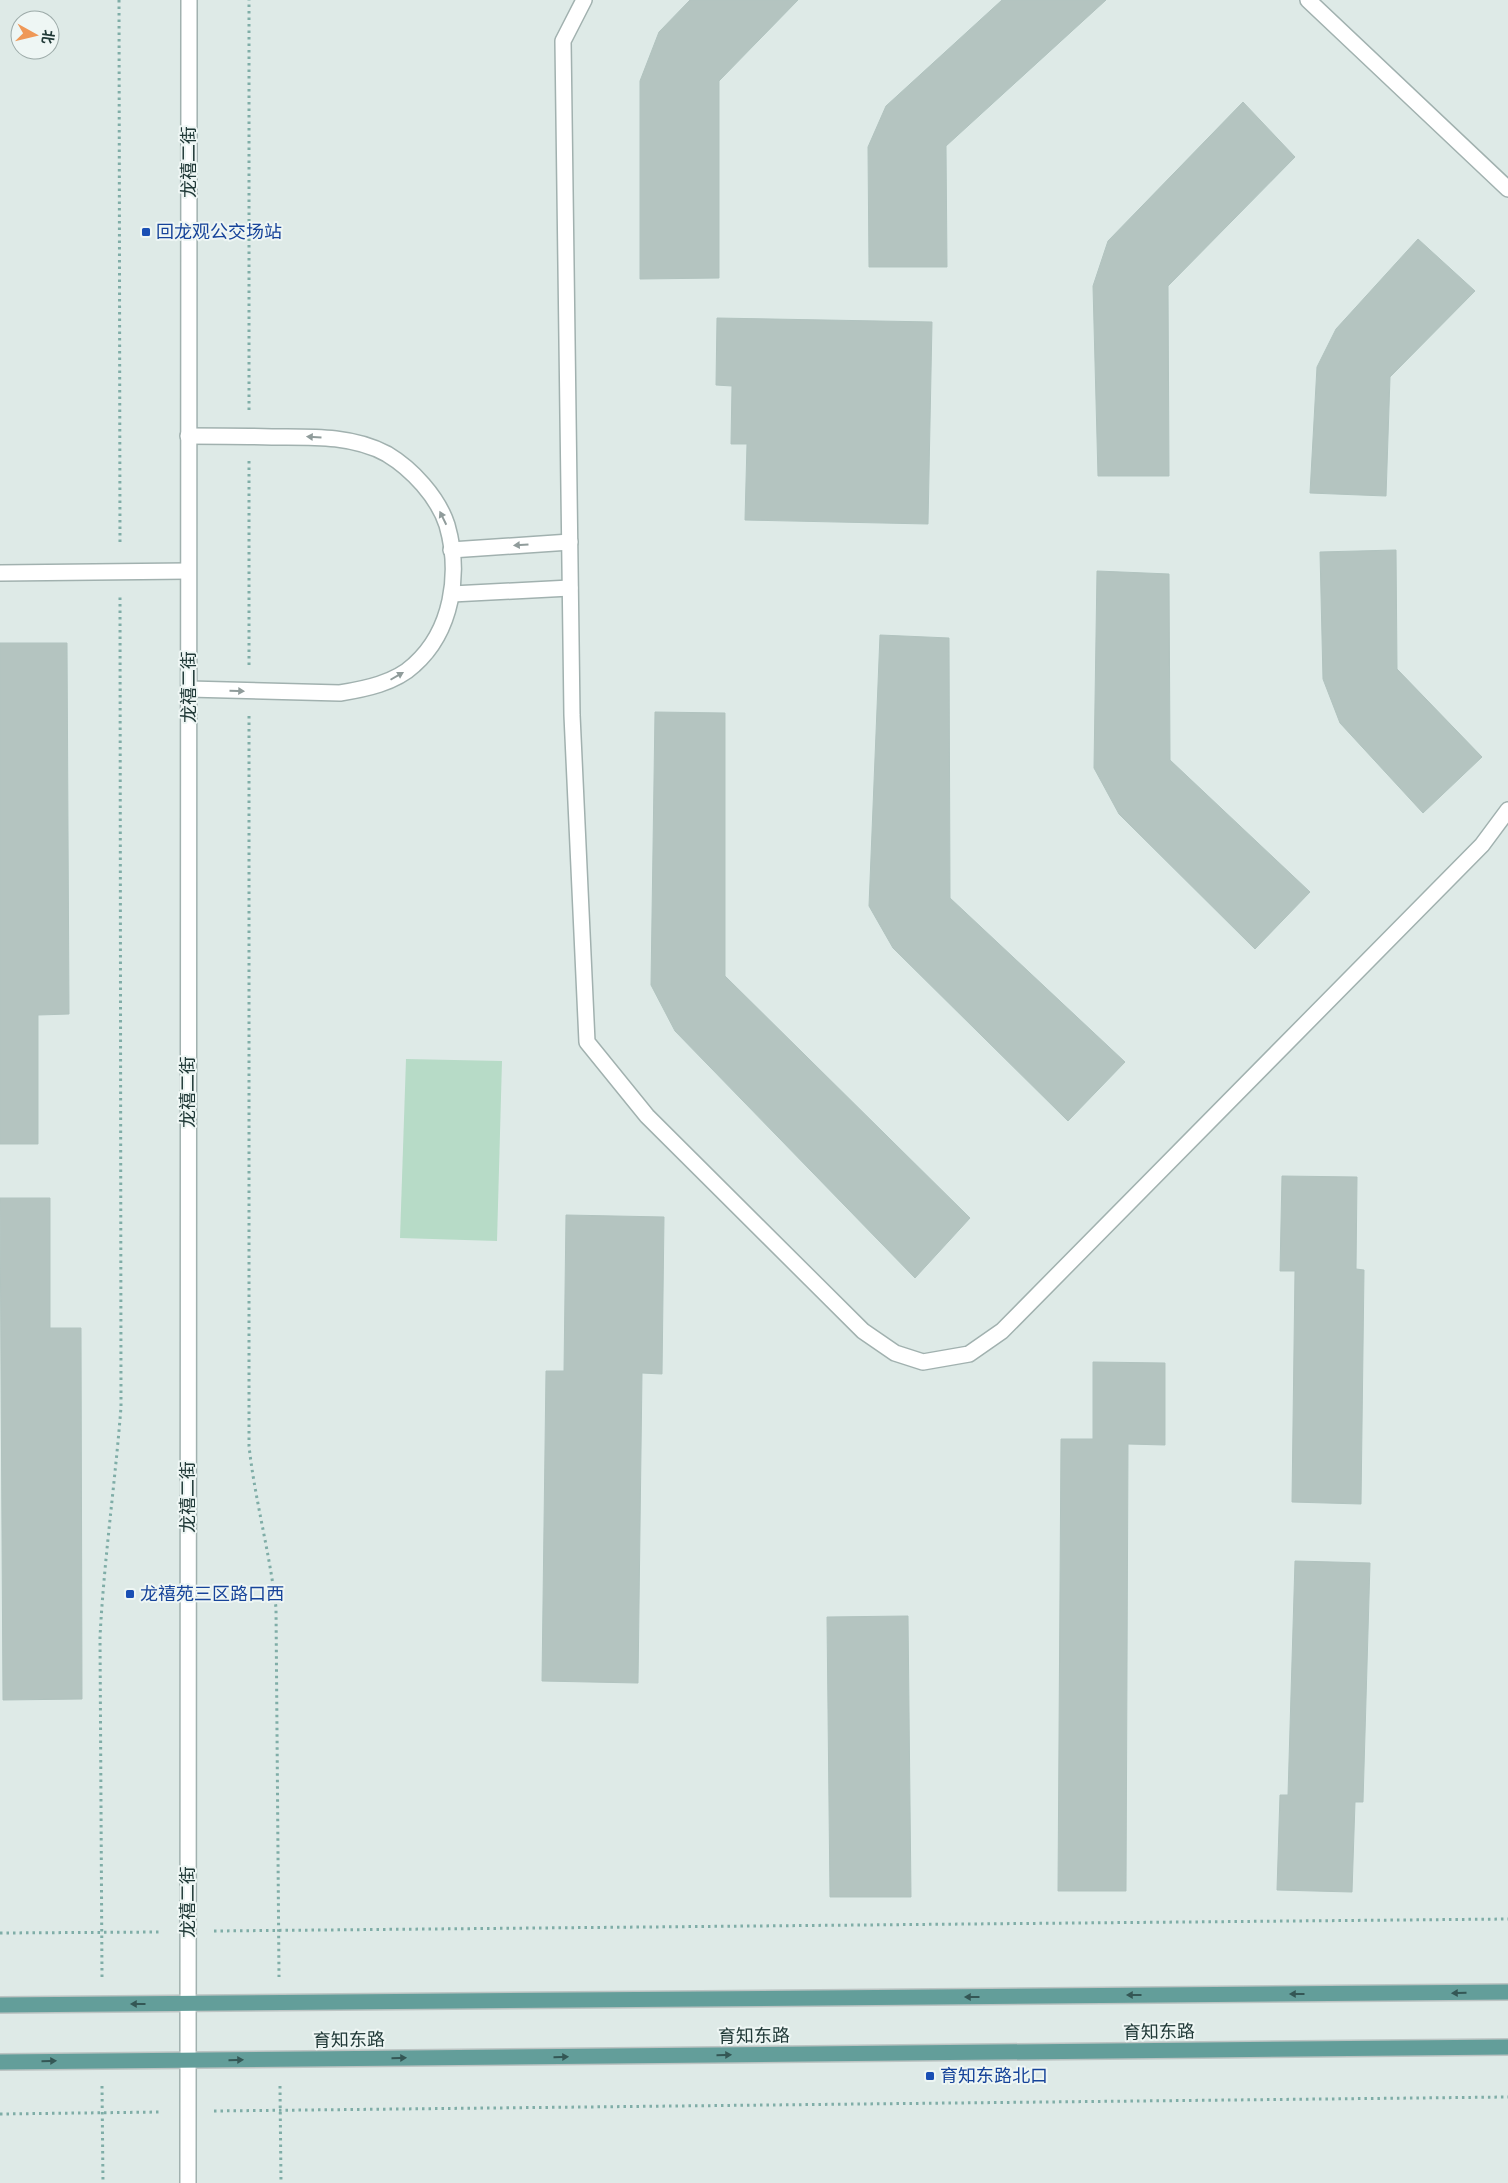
<svg xmlns="http://www.w3.org/2000/svg" width="1508" height="2183" font-family="Cabin,'Noto Sans SC',sans-serif">
	<style>
		.green { fill: #b7dbc7 }
		.building { fill: #b4c4c0; stroke: #b1c3bf }
		.lines { fill: none; stroke-linecap: round; stroke-linejoin: round }
		.minor-casing { stroke: #a1b1af; stroke-width: 18 }
		.major-casing { stroke: #bcc4c3; stroke-width: 18 }
		.path { stroke: #7fada7; stroke-width: 3; stroke-dasharray: 2.5 4; stroke-linecap: butt }
		.minor { stroke: #fff; stroke-width: 15 }
		.major { stroke: #639e9a; stroke-width: 15 }
		.oneway { fill: #909c9b }
		.oneway2 { fill: #345755 }
		.transit-dot { fill: #1a4fb4; stroke: #eef6f4; stroke-width: 2 }
		.labels { text-anchor: middle; stroke-width: 4; stroke-linejoin: round; paint-order: stroke }
		.street-label { font-size: 18px; fill: #203937; stroke: #eef6f4 }
		.transit-label { font-size: 18px; fill: #164399; stroke: #eef6f4; text-anchor: start }
	</style>
	<rect width="100%" height="100%" fill="#deeae7"/>
	<path class="green" d="M406,1059l96,2 -5,180 -97,-3z"/>
	<g class="building">
		<path d="M690,0h108l-79,81v197l-79,1v-198l19,-49z"/>
		<path d="M1002,0h104l-160,146 1,121h-78l-1,-120 18,-41z"/>
		<path d="M1243,102l52,55 -127,129 1,190h-71l-5,-190 15,-45z"/>
		<path d="M1418,239l57,52 -85,86 -4,119 -76,-3 7,-126 19,-38z"/>
		<path d="M717,318l215,4 -4,202 -183,-4 2,-76h-16l1,-58 -16,-1z"/>
		<path d="M1396,550l1,119 85,88 -59,56 -83,-90 -17,-44 -3,-127z"/>
		<path d="M1097,571l72,3 1,186 140,132 -55,57 -136,-135 -25,-46z"/>
		<path d="M880,635l69,3 1,260 175,164 -57,59 -175,-173 -24,-42z"/>
		<path d="M0,643h67l2,371 -31,1v129h-38z"/>
		<path d="M655,712l70,1v263l245,242 -55,60 -240,-247 -24,-46z"/>
		<path d="M1282,1176l75,1 -1,92 8,1 -3,234 -69,-2 3,-231h-15z"/>
		<path d="M0,1198h50v130h31l1,371 -79,1z"/>
		<path d="M566,1215l98,2 -2,157 -20,-1 -4,310 -96,-2 4,-310h18z"/>
		<path d="M1093,1362l72,1v82l-37,-1 -2,447h-68l3,-452h32z"/>
		<path d="M1295,1561l75,2 -7,239h-8l-3,90 -75,-2 3,-95h8z"/>
		<path d="M908,1616l3,281h-81l-3,-280z"/>
	</g>
	<g class="lines">
		<defs>
			<g id="minor">
				<path d="M584,0l-21,41 9,674 15,327 60,74 216,215 32,22 28,9 46,-8 33,-23 480,-486 26,-35"/>
				<path d="M1308,0l200,189"/>
				<path d="M188,436c28,0 56,0 84,1 38,0 80,-2 115,17 25,15 51,43 60,71 14,49 5,106 -33,140 -19,18 -49,24 -74,28l-151,-4"/>
				<path d="M451,550l119,-8"/>
				<path d="M0,573l188,-2"/>
				<path d="M452,594l118,-6"/>
				<path d="M188,2183l1,-2183"/>
			</g>
			<g id="major">
				<path d="M0,2005l1508,-13"/>
				<path d="M0,2062l1508,-15"/>
			</g>
		</defs>
		<use href="#minor" class="minor-casing"/>
		<use href="#major" class="major-casing"/>
		<g class="path">
			<path d="M119,0l1,546"/>
			<path d="M249,410v-410"/>
			<path d="M249,665v-204"/>
			<path d="M249,716v730c6,55 21,107 27,162l3,369"/>
			<path d="M214,1931l1294,-12"/>
			<path d="M0,1933l162,-1"/>
			<path d="M102,1977l-2,-340c4,-77 15,-153 21,-230l-1,-810"/>
			<path d="M102,2086l1,97"/>
			<path d="M280,2086l1,97"/>
			<path d="M214,2111l1294,-14"/>
			<path d="M0,2114l162,-2"/>
		</g>
		<use href="#minor" class="minor"/>
		<use href="#major" class="major"/>
	</g>
	<defs><path id="oneway-solid" d="M-6-.8H1V-3.2L6.5 0L1 3.2V.8H-6Z" transform="scale(1.25)"/></defs>
	<g class="oneway">
		<use href="#oneway-solid" transform="translate(314 437) rotate(-177)"/>
		<use href="#oneway-solid" transform="translate(443 518) rotate(-116)"/>
		<use href="#oneway-solid" transform="translate(521 545) rotate(176)"/>
		<use href="#oneway-solid" transform="translate(397 676) rotate(-30)"/>
		<use href="#oneway-solid" transform="translate(237 691) rotate(2)"/>
	</g>
	<g class="oneway2">
		<use href="#oneway-solid" transform="translate(1459 1993) rotate(179)"/>
		<use href="#oneway-solid" transform="translate(1297 1994) rotate(180)"/>
		<use href="#oneway-solid" transform="translate(1134 1995) rotate(180)"/>
		<use href="#oneway-solid" transform="translate(972 1997) rotate(180)"/>
		<use href="#oneway-solid" transform="translate(138 2004) rotate(180)"/>
		<use href="#oneway-solid" transform="translate(724 2055) rotate(-1)"/>
		<use href="#oneway-solid" transform="translate(561 2057) rotate(-1)"/>
		<use href="#oneway-solid" transform="translate(399 2058) rotate(-1)"/>
		<use href="#oneway-solid" transform="translate(236 2060) rotate(-1)"/>
		<use href="#oneway-solid" transform="translate(49 2061) rotate(-1)"/>
	</g>
	<g class="transit-dot">
		<rect x="141" y="227" width="10" height="10" rx="2.5"/>
		<rect x="125" y="1589" width="10" height="10" rx="2.5"/>
		<rect x="925" y="2071" width="10" height="10" rx="2.5"/>
	</g>
	<g class="labels">
		<g class="street-label">
			<text transform="translate(189 162) rotate(-90)" y="6">龙禧二街</text>
			<text transform="translate(189 687) rotate(-90)" y="6">龙禧二街</text>
			<text transform="translate(188 1092) rotate(-90)" y="6">龙禧二街</text>
			<text transform="translate(188 1497) rotate(-90)" y="6">龙禧二街</text>
			<text transform="translate(188 1902) rotate(-90)" y="6">龙禧二街</text>
			<text transform="translate(1159 2032) rotate(-1)" y="6">育知东路</text>
			<text transform="translate(754 2036) rotate(-1)" y="6">育知东路</text>
			<text transform="translate(349 2040) rotate(-1)" y="6">育知东路</text>
		</g>
		<g class="transit-label">
			<text x="156" y="238">回龙观公交场站</text>
			<text x="140" y="1600">龙禧苑三区路口西</text>
			<text x="940" y="2082">育知东路北口</text>
		</g>
	</g>
	<g transform="translate(35 35) rotate(98)"><circle r="24" fill="#eef6f4" stroke="#9caaa8"/>
	<path d="M0-4L9 19L0 12L-9 19Z" fill="#ef9857"/>
	<text y="-8" font-size="14" font-weight="bold" text-anchor="middle" fill="#203937">北</text>
	</g>
</svg>
